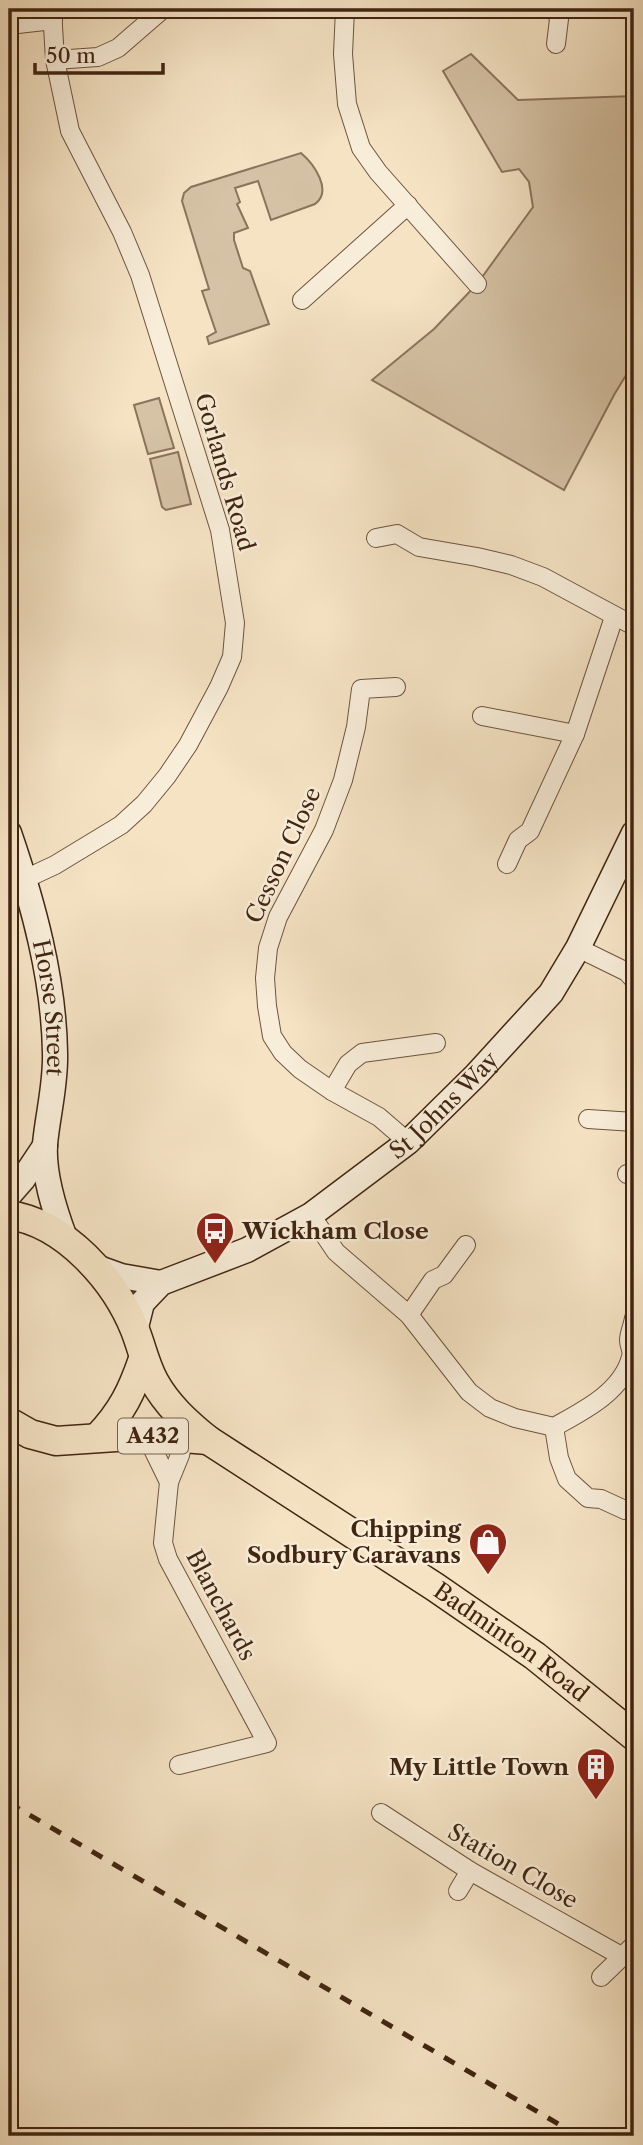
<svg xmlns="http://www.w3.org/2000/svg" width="643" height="2145" font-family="'Libre Caslon Text',serif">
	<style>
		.green { fill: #d6c3a6; stroke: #8b745c; stroke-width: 2 }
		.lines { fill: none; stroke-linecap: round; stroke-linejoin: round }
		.street-casing { stroke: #6d543e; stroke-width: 20 }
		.secondary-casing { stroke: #402511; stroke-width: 27 }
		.primary-casing { stroke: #402511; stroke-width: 31 }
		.street { stroke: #f8edd9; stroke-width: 18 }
		.secondary { stroke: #f8edd9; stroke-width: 24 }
		.primary { stroke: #f5e3c4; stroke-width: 28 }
		.rail { stroke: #402511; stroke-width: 5; stroke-dasharray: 12 12; stroke-linecap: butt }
		.labels { text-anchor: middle; stroke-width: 5; stroke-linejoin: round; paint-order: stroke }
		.shield { fill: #f8edd9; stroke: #77614d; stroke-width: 2 }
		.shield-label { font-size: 21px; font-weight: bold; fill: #402511 }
		.street-label { font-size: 23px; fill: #402511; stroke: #f8edd9 }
		.poi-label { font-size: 23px; font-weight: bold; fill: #402511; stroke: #f8edd9; text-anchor: end }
	</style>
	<rect width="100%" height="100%" fill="#f5e3c4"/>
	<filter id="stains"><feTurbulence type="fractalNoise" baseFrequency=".00286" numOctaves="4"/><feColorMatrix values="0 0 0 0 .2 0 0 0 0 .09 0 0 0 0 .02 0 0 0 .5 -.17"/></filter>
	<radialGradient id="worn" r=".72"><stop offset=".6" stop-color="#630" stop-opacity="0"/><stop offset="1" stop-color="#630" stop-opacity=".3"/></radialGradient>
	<g class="green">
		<path d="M471,54l47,46 116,-4v266l-20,33 -50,95 -192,-110 62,-51 43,-45 56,-77 -4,-25 -10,-13 -17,3 -59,-101z"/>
		<path d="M301,153c13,11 32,38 14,51l-44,16 -13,-39 -23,7 5,14 -3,2 11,24 -14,5v7l9,28 7,3 19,53 -60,20 -2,-7 9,-5 -14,-41 7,-2 -27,-88 2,-8 7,-6z"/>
		<path d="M159,398l15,50 -26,6 -14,-49z"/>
		<path d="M178,452l13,52 -25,6 -4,-3 -12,-48z"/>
	</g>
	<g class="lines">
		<defs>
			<g id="street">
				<path d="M345,9l-2,45 4,50 14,44 17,24 99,112"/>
				<path d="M555,9l4,10 -3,25"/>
				<path d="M9,25l44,-5"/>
				<path d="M55,60l43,-3 20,-9 45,-39"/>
				<path d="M302,300l106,-95"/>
				<path d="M376,538l21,-4 22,13 58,10 34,8 32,12 91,49"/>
				<path d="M396,687l-35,2 -5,38 -13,53 -19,50 -46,87 -10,31 -3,30 2,28 5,30 11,17 17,16 32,22 47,26 29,25"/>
				<path d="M482,716l93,18"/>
				<path d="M507,864l11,-24 12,-9 45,-97 39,-117"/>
				<path d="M25,879l30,-14 66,-40 23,-21 23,-28 21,-31 31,-58 13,-30 3,-34 -15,-93 -80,-255 -18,-43 -52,-101 -15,-71 -3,-51"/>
				<path d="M578,948l49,24 7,8"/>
				<path d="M332,1091l16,-27 14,-11 74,-10"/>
				<path d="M588,1119l46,3"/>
				<path d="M627,1174l7,1"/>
				<path d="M311,1215l25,37 73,63 60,77 21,16 25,10 39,9c29,-16 68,-35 77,-70 2,-7 -2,-10 -2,-17 0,-6 4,-15 5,-22"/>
				<path d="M409,1315l24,-35 11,-5 22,-30"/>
				<path d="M554,1427l5,31 8,21 21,19 13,1 24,11"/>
				<path d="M146,1435l23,47"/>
				<path d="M179,1765l88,-22 -99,-184 -5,-16 6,-61 11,-27 4,-18v-7"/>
				<path d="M381,1813l89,58 153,86"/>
				<path d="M458,1891l12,-20"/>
				<path d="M601,1977l33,-32"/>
			</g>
			<g id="secondary">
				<path id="s1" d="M9,833c24,70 45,146 46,220 1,31 -7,60 -10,91 -2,31 9,65 20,94"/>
				<path d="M9,1195l14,-16 22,-33"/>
				<path d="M93,1266l28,10 40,7"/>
				<path id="s2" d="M135,1331l7,-28 19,-20 86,-33 64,-35 97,-73 68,-67 75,-82 27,-45 56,-115"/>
			</g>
			<g id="primary">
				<path id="s3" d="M9,1215c56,8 106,65 126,115 7,18 10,34 19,51 13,24 33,42 54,59l227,147 100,69 99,80"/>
				<path d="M9,1422l21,12 26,7 90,-6 62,5"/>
				<path d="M98,1437c24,-25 34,-46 45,-78"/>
			</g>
		</defs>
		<use href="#street" class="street-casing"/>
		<use href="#secondary" class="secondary-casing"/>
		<use href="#primary" class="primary-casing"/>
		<use href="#street" class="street"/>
		<use href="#secondary" class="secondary"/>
		<use href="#primary" class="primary"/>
		<path class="rail" d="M9,1803l570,333"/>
	</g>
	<defs>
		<symbol id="bus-pin" viewBox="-11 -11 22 30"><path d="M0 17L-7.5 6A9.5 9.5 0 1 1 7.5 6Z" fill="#8f2418" stroke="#f8edd9"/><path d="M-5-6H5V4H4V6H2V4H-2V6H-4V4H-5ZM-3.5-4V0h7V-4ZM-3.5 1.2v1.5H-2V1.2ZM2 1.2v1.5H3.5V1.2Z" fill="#fff"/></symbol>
		<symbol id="shop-pin" viewBox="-11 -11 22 30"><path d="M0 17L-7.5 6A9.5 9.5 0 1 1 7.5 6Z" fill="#8f2418" stroke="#f8edd9"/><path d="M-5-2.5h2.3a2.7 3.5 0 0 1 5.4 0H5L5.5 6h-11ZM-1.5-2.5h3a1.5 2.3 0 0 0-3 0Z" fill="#fff"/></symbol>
		<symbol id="building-pin" viewBox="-11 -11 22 30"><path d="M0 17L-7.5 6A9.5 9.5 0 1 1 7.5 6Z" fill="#8f2418" stroke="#f8edd9"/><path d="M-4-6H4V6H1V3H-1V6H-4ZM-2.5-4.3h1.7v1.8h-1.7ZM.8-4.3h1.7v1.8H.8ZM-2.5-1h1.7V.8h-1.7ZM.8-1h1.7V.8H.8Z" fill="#fff"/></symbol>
	</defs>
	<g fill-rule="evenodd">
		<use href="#bus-pin" x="193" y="1209" width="44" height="60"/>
		<use href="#shop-pin" x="466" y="1520" width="44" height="60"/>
		<use href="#building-pin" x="574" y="1745" width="44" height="60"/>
	</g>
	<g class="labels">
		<rect class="shield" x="118" y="1418.5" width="70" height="35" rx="5"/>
		<g class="shield-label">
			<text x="153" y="1443">A432</text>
		</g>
		<g class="street-label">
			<text transform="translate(225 472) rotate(74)" y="8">Gorlands Road</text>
			<text transform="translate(283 855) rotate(-65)" y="8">Cesson Close</text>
			<text dy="8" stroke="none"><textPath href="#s1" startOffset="180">Horse Street</textPath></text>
			<text dy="8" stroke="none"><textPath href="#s2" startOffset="394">St Johns Way</textPath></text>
			<text transform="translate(221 1605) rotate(62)" y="8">Blanchards</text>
			<text dy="8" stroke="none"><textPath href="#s3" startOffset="677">Badminton Road</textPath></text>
			<text transform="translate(513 1866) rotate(30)" y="8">Station Close</text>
		</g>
		<g class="poi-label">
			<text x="242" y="1239" text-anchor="start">Wickham Close</text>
			<text x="461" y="1537">Chipping<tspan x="461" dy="26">Sodbury Caravans</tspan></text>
			<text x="569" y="1775">My Little Town</text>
		</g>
	</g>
	<rect width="643" height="2145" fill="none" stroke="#f5e3c4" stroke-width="35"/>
	<rect x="10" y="10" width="622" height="2124" fill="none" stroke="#402511" stroke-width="3.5"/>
	<rect x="18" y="18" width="608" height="2110" fill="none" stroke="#402511" stroke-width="2"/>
	<path d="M35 63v10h128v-10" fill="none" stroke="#402511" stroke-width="3.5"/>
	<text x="46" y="63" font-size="21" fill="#402511" stroke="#f8edd9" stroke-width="5" paint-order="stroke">50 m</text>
	<rect width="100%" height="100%" filter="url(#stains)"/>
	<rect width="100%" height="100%" fill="url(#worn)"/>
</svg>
